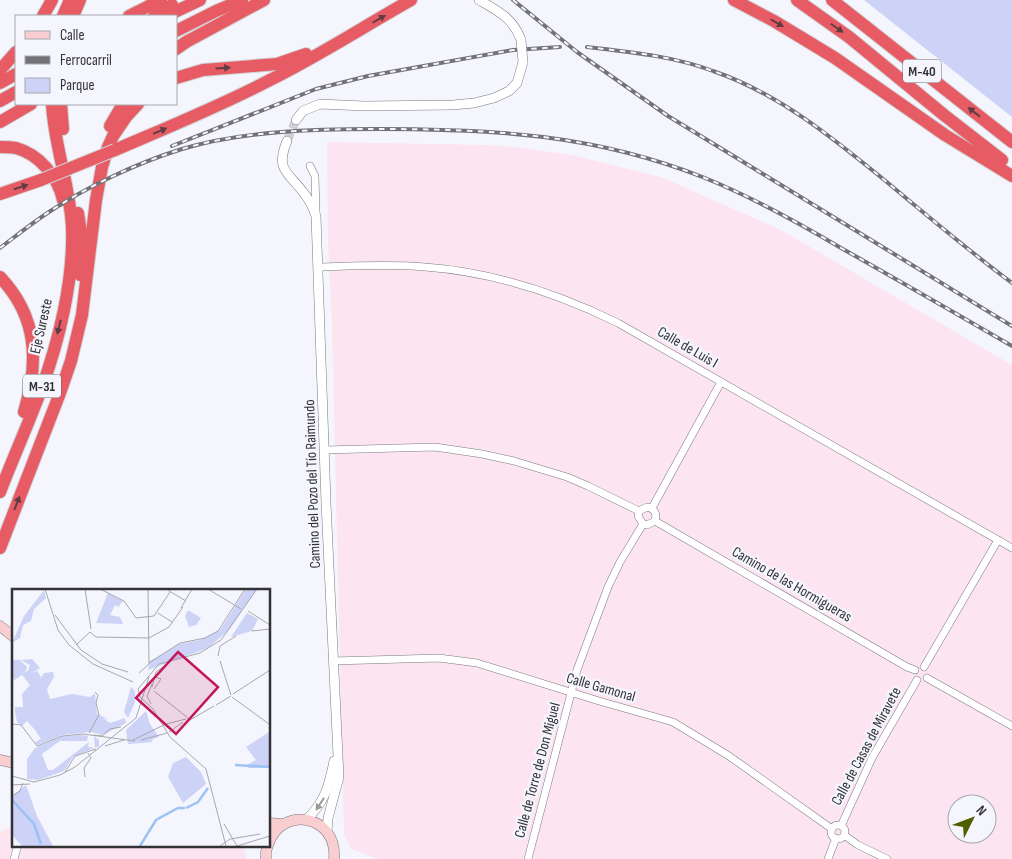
<svg xmlns="http://www.w3.org/2000/svg" width="1012" height="859" font-family="'Sofia Sans Condensed',sans-serif">
	<style>
		.industrial { fill: #fce5f1; fill-rule: evenodd }
		.green { fill: #cdd2f7 }
		.lines { fill: none; stroke-linecap: round; stroke-linejoin: round }
		.tertiary-tunnel { stroke: #cecfd5; stroke-width: 9; stroke-dasharray: 9 4.5; stroke-linecap: butt }
		.minor-casing { stroke: #787980; stroke-width: 8 }
		.tertiary-casing { stroke: #787980; stroke-width: 10 }
		.secondary-casing { stroke: #787980; stroke-width: 11 }
		.motorway-casing { stroke: #d2d2d3; stroke-width: 14 }
		.minor { stroke: #fff; stroke-width: 7 }
		.tertiary { stroke: #fff; stroke-width: 9 }
		.secondary { stroke: #f8ced1; stroke-width: 10 }
		.motorway { stroke: #e75b65; stroke-width: 12 }
		.rail-casing { stroke: #727277; stroke-width: 4 }
		.rail { stroke: #f5f6fd; stroke-width: 2; stroke-dasharray: 5.5; stroke-linecap: butt }
		.tertiary-bridge-casing { stroke: #787980; stroke-width: 10; stroke-linecap: butt }
		.motorway-bridge-casing { stroke: #d2d2d3; stroke-width: 14; stroke-linecap: butt }
		.tertiary-bridge { stroke: #fff; stroke-width: 9 }
		.motorway-bridge { stroke: #e75b65; stroke-width: 12 }
		.oneway { fill: #603d42 }
		.oneway2 { fill: #99999a }
		.labels { text-anchor: middle; stroke-width: 4.5; stroke-linejoin: round; paint-order: stroke }
		.shield { fill: #f5f6fd; stroke: #6d6e72; stroke-width: 1 }
		.shield-label { font-size: 14px; font-weight: bold; fill: #333336 }
		.street-label { font-size: 15px; fill: #333336; stroke: #f5f6fd }
		.inset-river { fill: none; stroke: #9cc3f3; stroke-width: 2.5 }
		.inset-road { fill: none; stroke: #a7a8ad; stroke-width: 1 }
		.view { fill: #c2185b; fill-opacity: 0.15; stroke: #c2185b; stroke-width: 2.5 }
		.inset-edge { fill: none; stroke: #333336; stroke-width: 2.5 }
	</style>
	<rect width="100%" height="100%" fill="#f5f6fd"/>
	<g class="industrial">
		<path d="M327,142l162,3 35,3 53,8 84,21 120,53 231,135v494h-634l-27,-10 -7,-15 -12,-507 -4,-87zM957,804h30v30h-30z"/>
		<path d="M14,824v21h229l4,14h-247v-26z"/>
	</g>
	<path class="green" d="M864,0h148v117z"/>
	<g class="lines">
		<path class="tertiary-tunnel" d="M287,141l9,-21"/>
		<defs>
			<g id="minor">
				<path d="M310,166l5,10 1,36"/>
				<path d="M318,267c35,-1 71,-3 107,0 68,5 132,26 193,56l394,225"/>
				<path d="M325,450l110,-3 47,7 32,7 53,16 21,9 51,25"/>
				<path d="M652,508l69,-126"/>
				<path d="M639,511l8,-4c8,2 10,6 8,14"/>
				<path d="M639,511l-1,5 5,8 4,1 8,-4"/>
				<path d="M655,521l252,146 8,3"/>
				<path d="M333,661l106,-3 38,5 122,38 74,21 56,34 103,73"/>
				<path d="M924,667l74,-127"/>
				<path d="M927,678l85,48"/>
				<circle cx="838" cy="832" r="7"/>
				<path d="M841,826l31,-68 45,-78"/>
				<path d="M844,835l14,10 29,14"/>
				<path d="M14,859l4,-14"/>
				<path d="M528,859l49,-189 31,-83 12,-25 23,-38"/>
				<path d="M828,859l8,-21"/>
			</g>
			<g id="tertiary">
				<path d="M479,0c19,11 34,18 42,40"/>
				<path d="M296,120l7,-9 17,-7 44,2 89,-1 21,-2 20,-5 15,-7 8,-8 6,-21"/>
				<path d="M287,141c-12,29 1,31 16,51 6,7 10,15 13,24l10,287 13,274 -11,41 -1,14"/>
				<path d="M306,820c19,-18 23,-34 28,-59"/>
			</g>
			<g id="secondary">
				<path d="M0,626l14,11"/>
				<path d="M0,760l14,3"/>
				<path d="M269,823l15,1"/>
				<path d="M269,843c13,-38 69,-28 65,16"/>
				<path d="M266,859v-7l2,-7"/>
			</g>
			<g id="motorway">
				<path d="M734,0l40,21 61,37 110,77 67,41"/>
				<path d="M797,0l52,37 95,78 58,45"/>
				<path d="M832,0l180,142"/>
				<path d="M43,16l9,-16"/>
				<path d="M63,16l7,-16"/>
				<path d="M73,16l7,-16"/>
				<path d="M129,16l32,-16"/>
				<path d="M154,16l18,-11"/>
				<path d="M166,16l34,-16"/>
				<path d="M176,31l40,-20 26,-11"/>
				<path d="M176,49l10,-7 78,-42"/>
				<path d="M0,70l16,-18"/>
				<path d="M176,78l27,-8 74,-6 29,-10"/>
				<path d="M0,83l16,-9"/>
				<path d="M0,101l16,-9"/>
				<path d="M61,104l2,25"/>
				<path d="M0,122l31,-18"/>
				<path d="M110,126l13,-22"/>
				<path d="M0,147c5,0 11,0 16,1 23,6 42,29 47,52"/>
				<path d="M115,150c51,-22 103,-43 153,-69 49,-24 95,-54 143,-81"/>
				<path d="M0,194l41,-14"/>
				<path d="M78,213l3,20 -1,42"/>
				<path d="M0,277c38,40 39,85 24,135"/>
				<path d="M0,492c13,-34 28,-67 41,-102 18,-49 33,-110 31,-163 -2,-41 -18,-82 -20,-123"/>
				<path d="M0,548l60,-155 11,-32 11,-46 14,-115 6,-33 6,-20 5,-11 13,-19 12,-13"/>
			</g>
		</defs>
		<use href="#minor" class="minor-casing"/>
		<use href="#tertiary" class="tertiary-casing"/>
		<use href="#secondary" class="secondary-casing"/>
		<use href="#motorway" class="motorway-casing"/>
		<use href="#minor" class="minor"/>
		<use href="#tertiary" class="tertiary"/>
		<use href="#secondary" class="secondary"/>
		<use href="#motorway" class="motorway"/>
		<defs>
			<g id="rail">
				<path d="M513,0l64,52 91,64 344,210"/>
				<path d="M587,47c43,5 86,9 126,24 67,23 121,68 175,112 41,34 81,68 124,100"/>
				<path d="M172,146l144,-57 52,-13 145,-26 47,-3"/>
				<path d="M0,248c16,-12 32,-25 49,-36 39,-26 88,-49 133,-63 60,-18 132,-20 195,-20 117,0 217,5 328,49 47,19 92,44 136,70 57,32 114,65 171,98"/>
			</g>
		</defs>
		<use href="#rail" class="rail-casing"/>
		<use href="#rail" class="rail"/>
		<defs>
			<path id="tertiary-bridge" d="M521,40l2,22"/>
			<path id="motorway-bridge" d="M41,180l74,-30"/>
		</defs>
		<use href="#tertiary-bridge" class="tertiary-bridge-casing"/>
		<use href="#motorway-bridge" class="motorway-bridge-casing"/>
		<use href="#tertiary-bridge" class="tertiary-bridge"/>
		<use href="#motorway-bridge" class="motorway-bridge"/>
	</g>
	<defs><path id="oneway-solid" d="M-6-.8H1V-3.2L6.5 0L1 3.2V.8H-6Z" transform="scale(1.25)"/></defs>
	<g class="oneway">
		<use href="#oneway-solid" transform="translate(379 19) rotate(-30)"/>
		<use href="#oneway-solid" transform="translate(777 23) rotate(30)"/>
		<use href="#oneway-solid" transform="translate(837 28) rotate(35)"/>
		<use href="#oneway-solid" transform="translate(223 68) rotate(-3)"/>
		<use href="#oneway-solid" transform="translate(974 112) rotate(-142)"/>
		<use href="#oneway-solid" transform="translate(160 131) rotate(-23)"/>
		<use href="#oneway-solid" transform="translate(21 187) rotate(-18)"/>
		<use href="#oneway-solid" transform="translate(59 327) rotate(104)"/>
		<use href="#oneway-solid" transform="translate(17 503) rotate(-69)"/>
	</g>
	<use class="oneway2" href="#oneway-solid" transform="translate(320 804) rotate(123)"/>
	<g class="labels">
		<g class="shield">
			<rect x="903" y="59.5" width="38" height="23" rx="4"/>
			<rect x="23" y="374.5" width="38" height="23" rx="4"/>
		</g>
		<g class="shield-label">
			<text x="922" y="76">M-40</text>
			<text x="42" y="391">M-31</text>
		</g>
		<g class="street-label">
			<text transform="translate(41 326) rotate(-77)" y="5">Eje Sureste</text>
			<text transform="translate(688 347) rotate(30)" y="5">Calle de Luis I</text>
			<text transform="translate(312 484) rotate(-92)" y="5">Camino del Pozo del Tío Raimundo</text>
			<text transform="translate(792 584) rotate(30)" y="5">Camino de las Hormigueras</text>
			<text transform="translate(601 687) rotate(16)" y="5">Calle Gamonal</text>
			<text transform="translate(866 746) rotate(-62)" y="5">Calle de Casas de Miravete</text>
			<text transform="translate(537 770) rotate(-75)" y="5">Calle de Torre de Don Miguel</text>
		</g>
	</g>
	<g transform="translate(12 589)">
		<rect width="258" height="258" fill="#f5f6fd"/>
		<path d="M234,0h11l-28,41 -21,18 -60,22 2,-9 29,-17 21,-4 20,-10zM32,1l2,8 -12,11 -3,12 -8,4 -3,13 -8,5 12,-27zM96,4l15,8 -5,6 -3,-2 -5,10 10,2 3,7 -27,-1zM176,21l13,8 -5,7 -7,2 -4,-11zM235,24l11,6 -6,12 -21,6zM20,70l8,9 -8,5 5,-2 4,6 -2,4 5,-8 9,-1 1,5 -7,12 3,10 22,-5 18,3 5,-4 2,21 13,6 -7,-2 7,5 15,-5 1,5 -23,12 -12,-3 -29,3 -25,10 -2,-3 6,-3 -6,-9 -8,-9 -5,5 -5,-4 -2,-10v-5h8l-1,-13 8,-9 -8,-10 -9,6 1,-5 14,-5 2,-6 -9,-5zM0,71h8l7,7 -1,4 -14,7zM119,98l4,4v11l-7,16 -4,-6zM134,122l4,13 9,13 -8,3 2,2 -25,2 -2,-14zM257,143v36h-21l-1,-3 9,-5 -10,-13zM70,146l6,1 -1,5h-27l-18,13 6,16h5l36,-28 -1,5 7,1 -1,-12 5,4v6l-26,11 -9,14 -26,9 -11,-1v-20l8,-11 27,-12zM174,168l15,15 5,12 -23,19 -15,-26 5,-14zM14,196l11,31 16,30h-31l-10,-11v-39z" fill="#cdd2f7"/>
		<path class="inset-river" d="M223,176l35,2M0,211l22,24 7,20M174,219l12,-6 10,-14M128,257l16,-26 22,-12h7"/>
		<path class="inset-road" d="M33,0l13,41 11,15 24,19 40,18M73,0l6,40M88,0l24,12 12,17 18,-2 16,-24M154,0l20,12M196,0l33,20M169,19l11,-19M236,22l22,14M146,24l14,9M43,26l26,35 21,14 26,8M240,42l18,-2M78,43l6,5 53,1 20,-11 14,-20M64,56l14,-13M206,67l2,-10 16,-10M208,72l11,34M137,74l31,-20 25,-5 13,-7 27,-42M127,84l10,-9 -1,-75M140,98l4,-15 8,-6M142,100l7,-10 -6,-2M142,102l34,27M221,105l37,-24M220,108l37,27M139,115l-4,-8 5,-12M204,116l15,-9M178,131l24,-14M1,135l8,1 16,21 25,-10 21,-2 52,7M157,143l14,-10M77,144l10,-18 -3,-12 2,-8 -3,-3M82,146l8,1 8,-7 11,-2M121,151l33,-16 20,-5M129,151l26,-7M93,157l19,-6M53,183l10,-16 21,-7M0,187l22,6 26,-7 15,-8 61,-49 13,-41M73,188l-1,-9 7,-10 -3,-5M0,196l18,-1M0,207l8,-5 3,-8M212,235l13,22 33,-10M208,257l10,-7 30,-5M214,257l-20,-77 -36,-32 -17,-28 -13,-12 -2,-8 21,-25 41,-11 21,-13 36,-51"/>
		<path class="view" d="M166,63l40,35 -42,47 -40,-36z"/>
		<rect width="258" height="258" class="inset-edge"/>
	</g>
	<rect x="15" y="15" width="162" height="90" fill="#f5f6fd" stroke="#a7a8ad"/>
	<rect x="25" y="31" width="25" height="8" fill="#f8ced1" stroke="#a7a8ad"/>
	<text x="60" y="40" font-size="15" fill="#333336">Calle</text>
	<rect x="25" y="56" width="25" height="8" fill="#727277" stroke="#a7a8ad"/>
	<text x="60" y="65" font-size="15" fill="#333336">Ferrocarril</text>
	<rect x="25" y="78" width="25" height="15" fill="#cdd2f7" stroke="#a7a8ad"/>
	<text x="60" y="90" font-size="15" fill="#333336">Parque</text>
	<g transform="translate(972 819) rotate(48)"><circle r="24" fill="#f5f6fd" stroke="#a7a8ad"/>
	<path d="M0-4L9 19L0 12L-9 19Z" fill="#505e00"/>
	<text y="-8" font-size="14" font-weight="bold" text-anchor="middle" fill="#333336">N</text>
	</g>
</svg>
